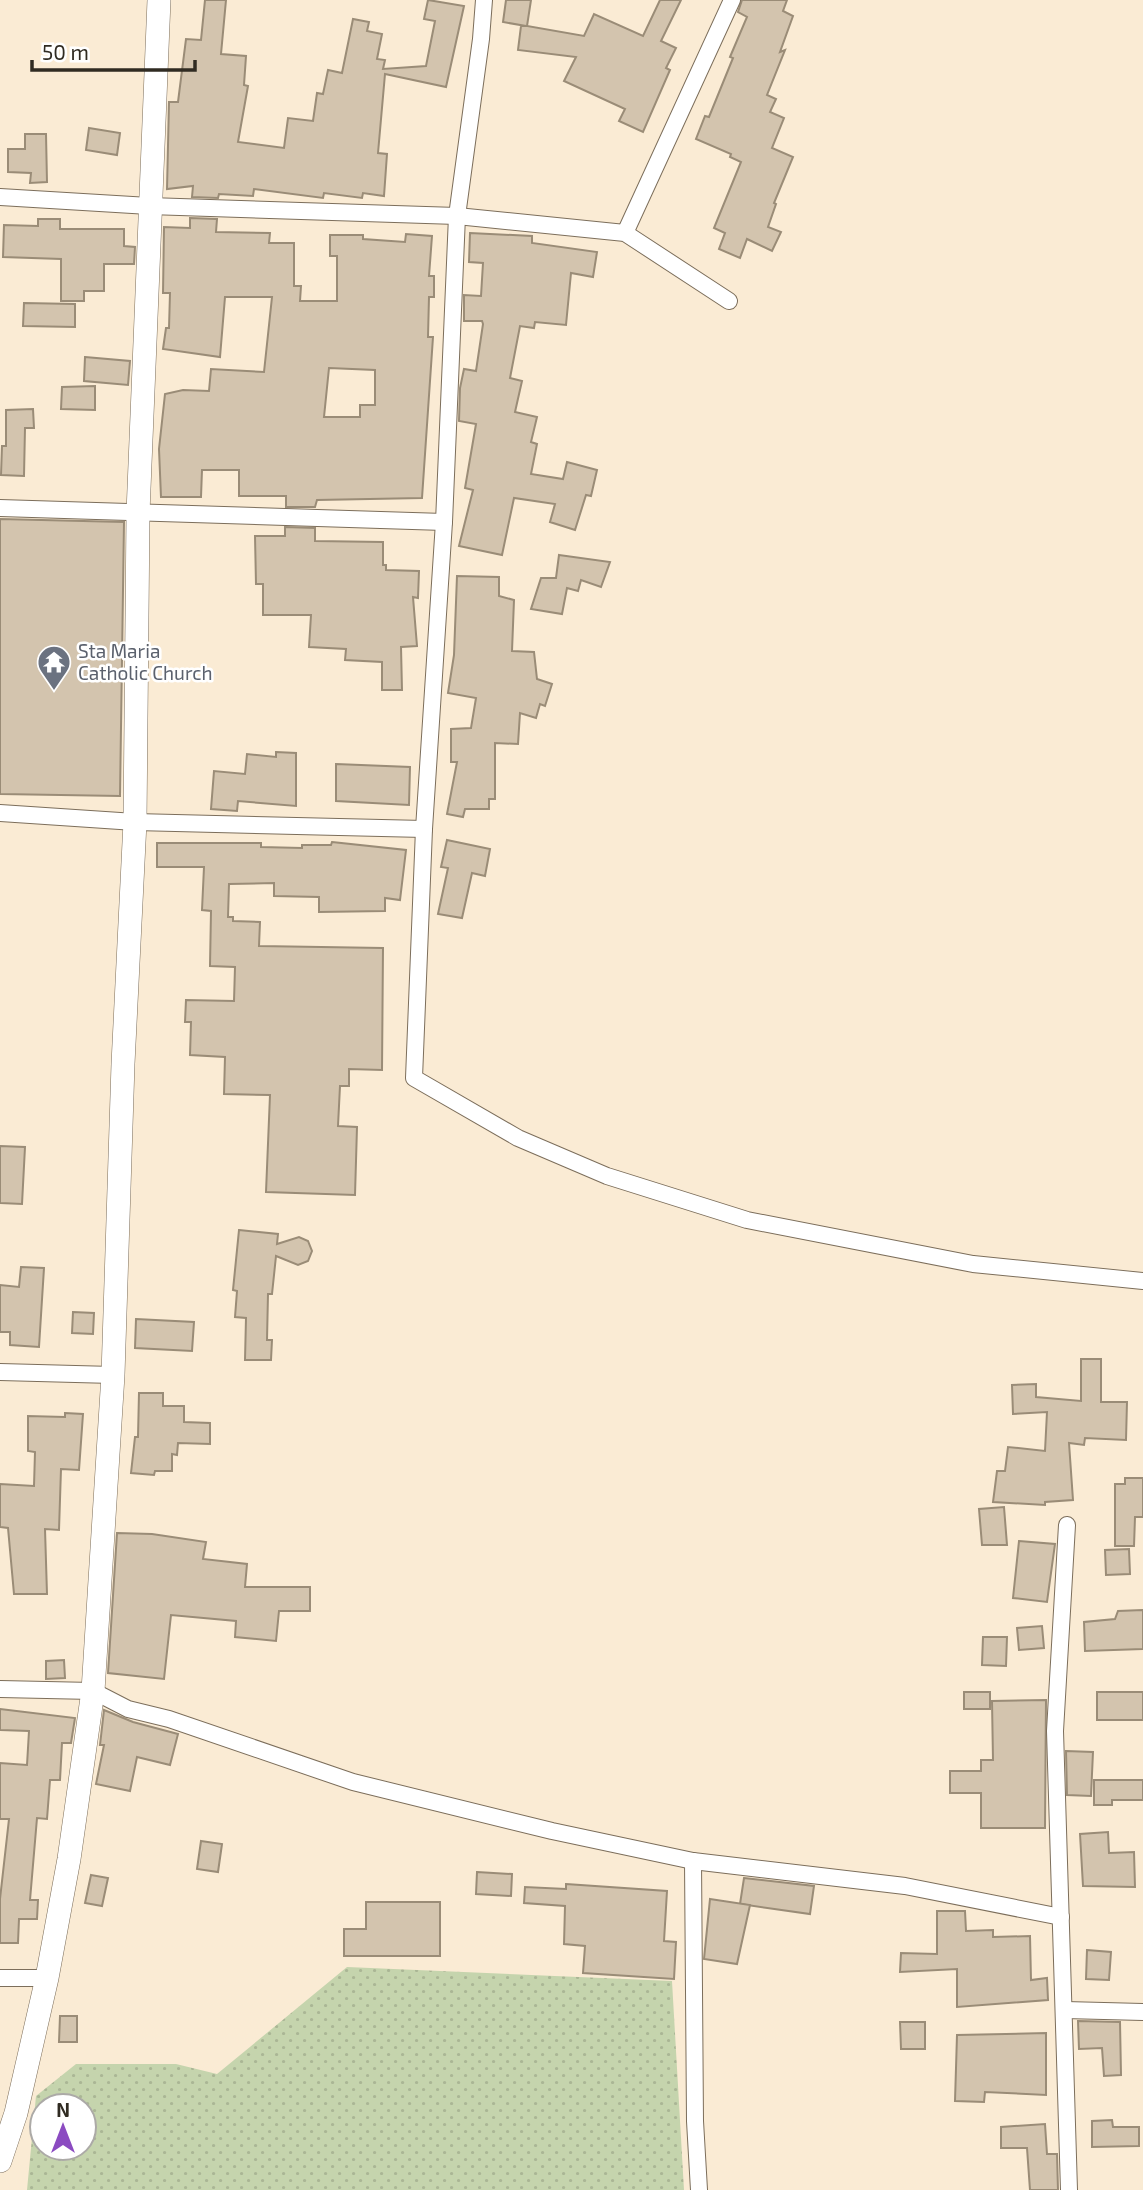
<svg xmlns="http://www.w3.org/2000/svg" width="1143" height="2190" font-family="'Exo 2',sans-serif">
	<style>
		.grass { fill: url(#grass-dots); fill-rule: evenodd }
		.building { fill: #d3c4ae; stroke: #9a8c77; stroke-width: 2; fill-rule: evenodd }
		.lines { fill: none; stroke-linecap: round; stroke-linejoin: round }
		.street-casing { stroke: #7c6e5b; stroke-width: 18 }
		.secondary-casing { stroke: #7c6e5b; stroke-width: 24 }
		.street { stroke: #fff; stroke-width: 16 }
		.secondary { stroke: #fff; stroke-width: 23 }
		.labels { text-anchor: middle; stroke-width: 5; stroke-linejoin: round; paint-order: stroke }
		.worship-label { font-size: 19px; fill: #5b616d; stroke: #fff; text-anchor: start }
	</style>
	<defs>
		<pattern id="grass-dots" width="8" height="8" patternUnits="userSpaceOnUse" patternTransform="scale(1.75)"><rect width="8" height="8" fill="#c5d4ad"/><path d="M2 2h.1M6 6h.1" fill="none" stroke="#aab695" stroke-width="1.8" stroke-linecap="round"/></pattern>
	</defs>
	<rect width="100%" height="100%" fill="#faebd4"/>
	<path class="grass" d="M347,1967l325,14 12,209h-657l9,-94 40,-32h100l41,10zM42,2106h42v42h-42z"/>
	<g class="building">
		<path d="M205,0h21l-5,54 25,2 -2,29 4,1 -10,56 46,6 4,-30 25,3 4,-28 6,1 5,-24 14,3 11,-54 16,3 -2,9 15,3 -5,25 8,1 -2,9 43,-3 9,-45 -11,-2 4,-19 36,6 -18,81 -61,-13 -7,79 9,1 -3,42 -21,-3 -1,5 -38,-5 -1,5 -69,-9 -1,7 -34,-2 -1,4 -26,-1 1,-11 -26,3 2,-87h9l8,-63 15,1z"/>
		<path d="M506,0h25l-4,26 57,10 10,-22 49,22 17,-36h21l-20,41 15,7 -10,20 4,2 -27,62 -24,-11 6,-12 -61,-28 12,-24 -58,-7 3,-24h5l-23,-4z"/>
		<path d="M742,0h45l-4,11 10,5 -13,36 5,-2 -18,45 9,4 -6,13 14,6 -12,30 21,9 -19,46 2,1 -8,23 13,5 -9,19 -25,-12 -7,19 -21,-9 6,-16 -11,-5 27,-66 -11,-5 1,-3 -35,-15 9,-23 4,1 24,-59 -3,-1 17,-40 -9,-5z"/>
		<path d="M89,128l31,5 -3,22 -31,-5z"/>
		<path d="M25,134h21l1,48 -17,1 1,-10 -23,-1v-23h17z"/>
		<path d="M190,218l27,1 -1,13 54,1 -1,10h25v43h7l-1,15h37v-45h-7v-21h33v4l42,3 1,-8 26,2 -3,40h5v21h-5l-1,40h5l-11,161 -105,2 -2,7h-29v-11h-47v-26h-37l-1,27h-40l-2,-48 6,-55 18,-4 26,1 2,-22 53,3 8,-75h-47l-5,60 -57,-8 3,-21h3l1,-35h-7l1,-66 26,1zM329,368l46,2v35h-15v12h-36z"/>
		<path d="M38,219h22v10h64v17l11,1 -1,17h-30v27h-20v10h-23v-42l-58,-2 1,-32 34,1z"/>
		<path d="M470,233l62,3v7l65,9 -4,25 -22,-4 -5,52 -31,-3 -1,6 -14,-2 -10,52 12,3 -7,31 22,5 -6,25 6,2 -6,30 32,5 4,-17 30,8 -6,26 -5,-1 -11,35 -25,-8 5,-18 -41,-6 -12,57 -43,-9 14,-56 -8,-2 11,-64 -17,-3 1,-33 4,-19 12,2 7,-47 -1,-3h-18v-26l17,1 2,-33 -14,-1z"/>
		<path d="M24,303l51,1v23l-52,-1z"/>
		<path d="M85,357l45,4 -2,24 -44,-4z"/>
		<path d="M95,386v24l-34,-1 1,-22z"/>
		<path d="M33,409l1,19h-9l-1,48 -23,-1 1,-29h4v-36z"/>
		<path d="M0,519l124,3 -4,274 -120,-2z"/>
		<path d="M285,527l30,1v13l68,1v23h3v5l33,1 -1,27 -5,-1 4,49 -16,1 1,43h-20v-28l-37,-2 1,-11 -37,-2 2,-32h-48v-31h-7l-1,-48h30z"/>
		<path d="M559,555l51,7 -9,25 -20,-7 -3,11 -11,-3 -5,26 -31,-5 10,-31h15z"/>
		<path d="M457,576l42,1v19l15,4 -2,51 22,1 3,27 15,5 -7,22 -5,-2 -4,14 -16,-5 -2,31 -23,-1v56h-6v10h-24l-2,8 -16,-3 10,-52h-6v-33l20,-1 5,-30 -28,-5 6,-38z"/>
		<path d="M276,752l20,1v53l-58,-5 -1,10 -26,-2 3,-38 31,3 2,-20 29,3z"/>
		<path d="M336,764l74,3 -1,38 -73,-4z"/>
		<path d="M447,840l43,9 -5,27 -13,-3 -10,45 -24,-4 10,-46 -7,-1z"/>
		<path d="M332,842l74,8 -6,50 -15,-2v13l-66,1v-15l-45,-1v-13l-45,1 -1,33h5v4l27,1 -1,24 124,2 -1,122 -33,-1v17h-9l-2,40 19,1 -2,68 -89,-3 4,-97 -46,-1 1,-37 -35,-2 1,-33h-6l1,-22 48,1 1,-34 -25,-1 1,-55 -9,-1 2,-43h-47v-24h104v4l41,1v-3h29z"/>
		<path d="M0,1146l25,1 -3,57 -22,-1z"/>
		<path d="M239,1230l39,4 -1,10 22,-7 9,4 4,10 -4,10 -10,4 -22,-9 -4,38h-4l-1,46h5l-1,20h-26l1,-42 -11,-1 2,-26 -4,-1z"/>
		<path d="M21,1267l23,1 -5,79 -29,-2v-13h-10v-47l19,2z"/>
		<path d="M73,1312l21,1 -1,21 -21,-1z"/>
		<path d="M136,1319l58,3 -2,29 -57,-3z"/>
		<path d="M1081,1359h20v43h26l-1,38 -41,-2 -1,7 -15,-2 4,57 -28,2v3l-52,-3 4,-31h8l3,-24 37,4 2,-39 -34,2 -1,-29 24,-1v13l45,4z"/>
		<path d="M139,1393h24v13h21v16l26,1v21l-32,-1 -1,12 -5,-1v17h-17l-1,4 -23,-2 4,-36h3z"/>
		<path d="M65,1413l18,1 -4,56 -18,-1 -2,61 -14,-1 2,65h-33l-6,-66 -8,-1v-43l34,2 1,-34 -7,-1v-35l37,1z"/>
		<path d="M1125,1478h18v39h-8l-1,29h-19v-62h10z"/>
		<path d="M1004,1507l3,38h-25l-3,-36z"/>
		<path d="M117,1533l35,1 54,8 -3,17 44,5 -2,23h65v24h-31l-3,30 -41,-4 1,-16 -65,-6 -7,64 -56,-6z"/>
		<path d="M1019,1541l36,3 -8,58 -34,-4z"/>
		<path d="M1129,1549l1,25 -24,1 -1,-25z"/>
		<path d="M1143,1610v39l-58,2 -1,-29 31,-3 3,-8z"/>
		<path d="M1042,1626l2,22 -25,2 -2,-22z"/>
		<path d="M983,1637h24l-1,29 -24,-1z"/>
		<path d="M64,1660l1,18 -19,1v-18z"/>
		<rect x="964" y="1692" width="26" height="17"/>
		<rect x="1097" y="1692" width="46" height="28"/>
		<path d="M1046,1700l-1,128h-64v-35h-31v-22h31v-11h12l-1,-59z"/>
		<path d="M0,1709l75,9 -4,25h-9l-2,37h-10l-3,39 -10,-1 -7,82h8l-1,19h-18l-1,24h-18v-44l9,-80h-9v-56l27,2 2,-34 -29,-1z"/>
		<path d="M104,1710l29,12 45,12 -8,31 -33,-8 -7,34 -34,-7 8,-39h-4z"/>
		<path d="M1066,1751l27,1 -2,44 -24,-1z"/>
		<path d="M1094,1780h49v20h-31v5h-18z"/>
		<path d="M1108,1832l1,21 25,-1 1,35 -52,-1 -3,-52z"/>
		<path d="M201,1841l21,3 -4,28 -21,-3z"/>
		<path d="M477,1872l35,2 -1,22 -35,-2z"/>
		<path d="M91,1875l17,3 -6,28 -17,-3z"/>
		<path d="M744,1878l70,8 -4,28 -70,-10z"/>
		<path d="M566,1884l101,7 -3,50 12,1 -2,37 -91,-6 2,-27 -21,-2 1,-38 -41,-3 1,-16 41,2z"/>
		<path d="M710,1899l40,6 -13,59 -33,-5z"/>
		<path d="M366,1902h74v54h-96v-27h22z"/>
		<path d="M937,1911h28l1,20 27,-1v7l37,-1 1,44 16,-2 1,22 -91,7v-38l-57,3 1,-19 36,1z"/>
		<path d="M1087,1950l24,2 -2,28 -23,-1z"/>
		<path d="M60,2016h17v26h-18z"/>
		<path d="M1078,2021l42,1 1,53 -17,1 -2,-28 -23,1z"/>
		<path d="M900,2022h25v27h-24z"/>
		<path d="M1046,2033v62l-61,-3 -1,10 -29,-1 2,-66z"/>
		<path d="M1112,2120l1,7h26v19l-47,1v-26z"/>
		<path d="M1045,2124l2,30h10l1,36h-28l-3,-42h-26v-21z"/>
	</g>
	<g class="lines">
		<defs>
			<g id="street">
				<path d="M484,0l-3,39 -24,177 -13,306 -20,307 -10,249 104,60 89,38 140,44 226,44 170,17"/>
				<path d="M0,197l149,9 308,10 168,17 104,68"/>
				<path d="M625,233l107,-233"/>
				<path d="M0,508l444,14"/>
				<path d="M0,813l135,9 289,7"/>
				<path d="M0,1372l113,3"/>
				<path d="M1067,1525l-12,206 14,459"/>
				<path d="M0,1689l93,2 35,18 41,10 184,63 199,49 141,30 212,25 156,31"/>
				<path d="M693,1861l2,260 4,69"/>
				<path d="M0,1978h47"/>
				<path d="M1065,2010l78,2"/>
			</g>
			<path id="secondary" d="M0,2161l16,-48 31,-135 22,-119 24,-168 20,-316 10,-311 12,-242 3,-309 21,-513"/>
		</defs>
		<use href="#street" class="street-casing"/>
		<use href="#secondary" class="secondary-casing"/>
		<use href="#street" class="street"/>
		<use href="#secondary" class="secondary"/>
	</g>
	<defs>
		<symbol id="temple-pin" viewBox="-11 -11 22 30"><path d="M0 17L-7.5 6A9.5 9.5 0 1 1 7.5 6Z" fill="#6b7280" stroke="#fff"/><path d="M0-6L5-2H3V0L6.5 2.5H4V6H1.5V3h-3V6H-4V2.5H-6.5L-3 0V-2H-5Z" fill="#fff"/></symbol>
	</defs>
	<g fill-rule="evenodd">
		<use href="#temple-pin" x="35" y="643" width="38" height="52"/>
	</g>
	<g class="labels">
		<g class="worship-label">
			<text x="78" y="658">Sta Maria<tspan x="78" dy="22">Catholic Church</tspan></text>
		</g>
	</g>
	<g transform="translate(63 2127)"><circle r="33" fill="#ffffff" stroke="#acaaa7" stroke-width="2"/>
	<path d="M0-5L12 26L0 18L-12 26Z" fill="#8b4bc1"/>
	<text y="-10" font-size="19" font-weight="bold" text-anchor="middle" fill="#302b22">N</text>
	</g>
	<path d="M32 60v10h163v-10" fill="none" stroke="#302b22" stroke-width="3.5"/>
	<text x="42" y="60" font-size="21" fill="#302b22" stroke="#ffffff" stroke-width="5" paint-order="stroke">50 m</text>
</svg>
